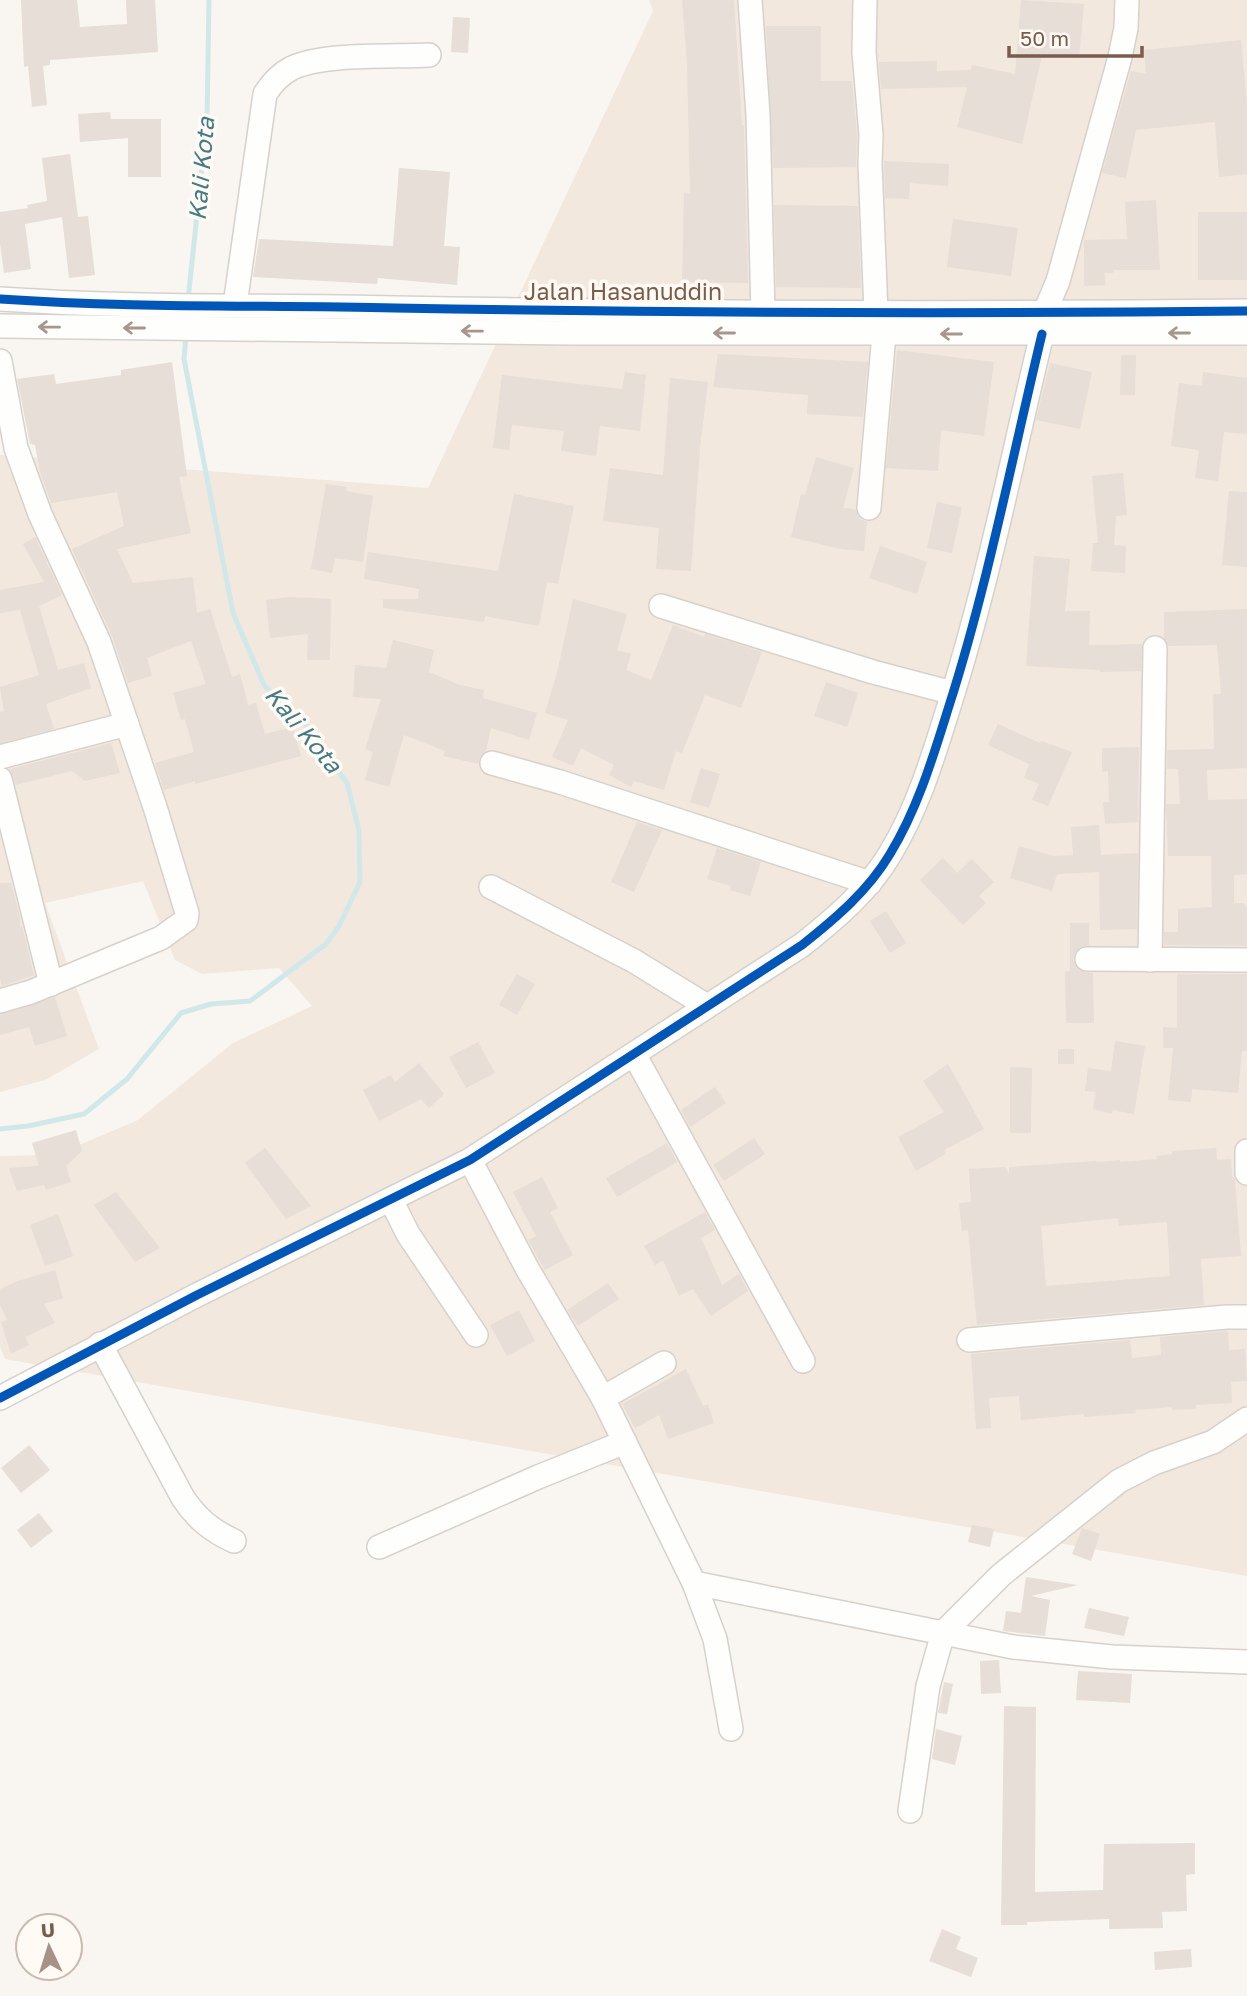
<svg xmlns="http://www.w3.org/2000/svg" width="1247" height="1996" font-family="'Golos Text',sans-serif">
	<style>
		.residential { fill: #f2e8de }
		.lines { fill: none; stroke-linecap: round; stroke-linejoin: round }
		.stream { stroke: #d0e8ea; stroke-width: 5 }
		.building { fill: #e6ded7; fill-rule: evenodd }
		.minor-casing { stroke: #d7d1cb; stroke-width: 26 }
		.minor { stroke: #fefefd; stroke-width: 23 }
		.cycleway-casing { stroke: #fffaf3; stroke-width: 13 }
		.cycleway { stroke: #0057b8; stroke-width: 9 }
		.oneway { stroke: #a8958b }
		.labels { text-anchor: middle; stroke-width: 7; stroke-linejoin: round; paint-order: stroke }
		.street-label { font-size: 23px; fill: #7a5c4d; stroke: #fffaf3 }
		.water-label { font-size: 24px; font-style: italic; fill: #437c86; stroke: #fffaf3 }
	</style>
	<rect width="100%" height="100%" fill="#f9f5f0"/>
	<path class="residential" d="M649,0h598v1576l-1242,-217 -5,-12v-191l56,-1 82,-35 95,-77 79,-37 -33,-38 -77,6 -27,-14 -32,-79 -98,22 54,146 -54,31 -45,12v-637l428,33 225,-477z"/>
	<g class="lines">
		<g class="stream">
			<path d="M188,300l19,-180 2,-120"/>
			<path d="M0,1129l28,-3 56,-12 43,-35 54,-66 30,-9 39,-3 76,-57 13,-18 21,-44 -1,-51 -12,-48 -41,-57 -42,-41 -31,-72 -49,-254 2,-24"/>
		</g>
	</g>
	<g class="building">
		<path d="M21,0h56l3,27 47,-3 -1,-24h29l3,52 -108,8v5l-7,1 4,39 -15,2 -4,-41 -4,1z"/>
		<path d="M682,0h52l8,125h2l4,158 -66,-1 2,-89 6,1 -3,-132z"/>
		<path d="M1021,0l63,4 -5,54 -37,-3 -20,89 -65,-17 10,-40 -86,2 -2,-27 58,-1v10l34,-1 1,-5 43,9z"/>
		<path d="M453,17l17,1 -2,35 -17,-1z"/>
		<path d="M766,26h55v55h31l5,54 -1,32 -83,1z"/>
		<path d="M1241,40l6,64v70l-28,3 -4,-55 -79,8 -10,48 -24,-5 29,-102 15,3 -2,-24z"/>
		<path d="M110,112l1,7h50v58h-33v-39l-48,4 -2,-28z"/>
		<path d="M70,154l8,63 10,-1 7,59 -26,3 -7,-61 -37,7 6,45 -27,4 -4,-29v-32l28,-4 -1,-3 20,-4 -5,-43z"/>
		<path d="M884,161l65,3 -1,22 -38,-3 -1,16 -24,-1z"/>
		<path d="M399,168l51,4 -6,74 16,1 -3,38 -79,-7 -1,6 -124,-7 6,-38 134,7z"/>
		<path d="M1156,200l4,70h-46l-1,3h-8v12l-21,1v-46l43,-1 -2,-37z"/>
		<path d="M774,205l84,1 3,82 -85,-1z"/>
		<rect x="1198" y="212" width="49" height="68"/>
		<path d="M953,219l65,9 -7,48 -64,-9z"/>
		<path d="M897,350l97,12 -10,74 -43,-6 -3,41 -52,-3z"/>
		<path d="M718,354l150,8 -5,55 -56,-3 1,-19 -95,-8z"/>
		<path d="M1121,355h15l-1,40h-15z"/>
		<path d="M172,362l15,114 -8,1 12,56 -74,16 16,34 60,-6 4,36 13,-4 22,68 8,-3 8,31 8,-2 9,31 28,-7 8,29 -106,28v-3l-31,9 -9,-27 39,-11 -9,-33 -4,1 -8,-27 33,-9 -15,-43 -44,17 5,18 -24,7 -16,-47 -40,-87 52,-23 -7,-34 -66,11 -11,-31 -5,-27 -5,-1 -13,-65 37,-5 2,10 65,-9v-5z"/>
		<path d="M1050,363l42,9 -12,57 -44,-9z"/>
		<path d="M625,372l21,3 -6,56 -40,-5 -4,30 -35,-5 3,-20 -52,-6 -3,25 -16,-2 9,-73 120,14z"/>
		<path d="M1203,372l44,6v56l-23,-2 -6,49 -23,-3 4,-28 -28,-4 8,-63 23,3z"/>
		<path d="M670,378l38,4 -8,66 -9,123 -35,-2 3,-41 -56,-7 7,-53 53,7z"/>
		<path d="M816,457l38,11 -11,40 12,1 5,10 7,3 -3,29 -24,-2 -49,-12 10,-43 4,1z"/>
		<path d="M1123,473l4,42 -11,1 -2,29 12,1 -1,27 -34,-2 2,-28h5l-6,-67z"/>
		<path d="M326,484l21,3 -1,4 27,5 -10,66 -28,-4 -3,15 -21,-4z"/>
		<path d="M1229,491l18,1v75l-25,-2z"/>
		<path d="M514,494l60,12 -16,78 -11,-2 -8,44 -54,-10 -1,6 -101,-14v-9h35l1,-10 -55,-10 4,-27 130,19z"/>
		<path d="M937,502l25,5 -10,46 -25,-5z"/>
		<path d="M35,537l27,58 -23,11 19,64 26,-7 7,25 -45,16 8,25 -54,14v-31l4,-1 -4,-24 39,-12 -19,-65 -20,3v-23l44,-8 -21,-38z"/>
		<path d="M880,546l47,16 -10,32 -48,-16z"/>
		<path d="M1034,556l36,3 -5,52h25l-1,34 53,-1 -1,27 -41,1v-2l-74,-4z"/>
		<path d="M290,597l41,2 -1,61h-23l1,-26 -38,4 -4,-38z"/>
		<path d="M573,599l54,15 -10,36 14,4 -5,16 25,10 22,-55 31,12 1,-3 57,18 -21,56 -36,-13 -23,58 -6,-2 -12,39 -30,-9 -3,6 -22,-12 5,-10 -33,-17 -8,18 -21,-9 16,-37 -23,-7 12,-40z"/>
		<path d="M1247,609v159l-40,2 1,30 39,-1v75l-13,1v28h10l1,4 2,-1v40l-83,-1v-13h14v-23l34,-2 -1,-51h-43l-2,-52h14l-2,-35h-11v-19l47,-1 -1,-55h8l-4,-49 -48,1 -5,-8v-26z"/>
		<path d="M393,640l41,10 -5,22 31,13 24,5 -1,8 54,15 -8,27 -38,-12 -5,23 -7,8 -1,5 -35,-8 2,-5 -41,-16 -15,52 -24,-7 8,-28 -8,-3 16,-50 -28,-2 2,-32 31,3z"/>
		<path d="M826,682l32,11 -11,34 -33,-11z"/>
		<path d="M998,724l42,19 1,-2 31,11 -24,54 -16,-6 7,-16 -15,-6 5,-14 -41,-19z"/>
		<path d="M111,743l9,30 -35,8 -13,-10 -56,14 -6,-16z"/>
		<path d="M1139,747l-1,75 -33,2 -2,-22h6l-1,-31 -6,1v-24z"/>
		<path d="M701,768l19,6 -11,34 -19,-6z"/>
		<path d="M637,822l25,8 -28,62 -23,-10z"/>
		<path d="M1099,825l2,30 37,-2 -1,76 -37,1 -1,-58 -42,2 -5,17 -42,-13 9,-32 35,10 19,-1 -2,-28z"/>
		<path d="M717,848l44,14 -11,34 -20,-6 1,-4 -24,-7z"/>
		<path d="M943,858l14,15 15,-14 22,23 -15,14 7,7 -23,22 -43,-45z"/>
		<path d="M0,883h11l9,34v10l2,-1 12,49 -32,11 -2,-7z"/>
		<path d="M886,911l20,32 -16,10 -20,-32z"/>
		<path d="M1070,923h19v22l-9,2 -5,6 -2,7 6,11 14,2 1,50h-28l-1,-51 5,-1z"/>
		<path d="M517,974l18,10 -18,31 -18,-10z"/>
		<path d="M1177,974h70v77h-5l-4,42 -46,-4 -1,13 -23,-2 5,-52h-10v-21l14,1z"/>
		<path d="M55,997l12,39 -32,10 -6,-19 -29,8v-20z"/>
		<path d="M1115,1041l30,5 -11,68 -21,-4 -1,4 -19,-5 3,-17 -11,-1 3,-23 23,3z"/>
		<path d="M478,1042l17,31 -29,15 -17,-31z"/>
		<rect x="1058" y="1049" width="16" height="15"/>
		<path d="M419,1063l25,31 -15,14 -8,-9 -42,22 -16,-31 28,-15 4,7z"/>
		<path d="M948,1064l36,65 -40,21 2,4 -30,17 -18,-34 46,-25 -21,-31z"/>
		<path d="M1010,1067l22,1 -1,65h-21z"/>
		<path d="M715,1087l11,16 -36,24 -9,-17z"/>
		<path d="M76,1130l6,21 -16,15 5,16 -25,8 -2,-5 -27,6 -8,-23 30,-2 -7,-23z"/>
		<path d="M754,1138l11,16 -41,27 -11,-16z"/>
		<path d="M667,1143l10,19 -60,35 -11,-19z"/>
		<path d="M265,1148l46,58 -25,13 -41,-56z"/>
		<path d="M1216,1148l1,12 14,-1 1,17 3,4 6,76 -40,3 3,46 -227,20 -9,-95 -6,1 -3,-28 12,-1 -2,-33 36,-2 4,7v-7l87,-6 1,1 23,-2v2l37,-3 -1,-3 16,-2v-3zM1118,1218l1,8 48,-4 3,54 -124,10 -5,-60z"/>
		<path d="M542,1177l16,31 -8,4 23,43 -28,15 -17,-30 8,-4 -23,-44z"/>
		<path d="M116,1192l44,56 -25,14 -41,-57z"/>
		<path d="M705,1212l10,18 -14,8 21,47 17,-11 9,17 -37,25 -18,-27 -14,7 -16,-36 -8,5 -11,-19z"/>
		<path d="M58,1214l15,42 -28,10 -15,-41z"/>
		<path d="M55,1270l8,28 -19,6 11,19 -30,14 4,8 -18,9 -10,-32 6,-2 -7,-15v-16l18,-8z"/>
		<path d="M608,1283l11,16 -41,27 -11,-16z"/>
		<path d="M519,1310l16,31 -28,15 -17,-31z"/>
		<path d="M1228,1331l1,19 16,-1 2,32 -16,1 1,21 -36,2v4l-24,1v-3l-37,3 1,3 -52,4v-3l-63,6 -2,-24 -16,1 -14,1 2,30 -15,1 -5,-75 159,-14 2,18 29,-3 -1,-18z"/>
		<path d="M686,1369l17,37 5,-2 6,19 -46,16 -9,-24 -24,13 -13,-24z"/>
		<path d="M29,1445l21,25 -29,23 -20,-25z"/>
		<path d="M39,1513l14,18 -22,17 -14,-18z"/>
		<path d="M972,1525l22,4 -4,18 -22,-5z"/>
		<path d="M1082,1528l18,6 -9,27 -19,-7z"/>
		<path d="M1026,1577l52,8 -47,11 19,4 -5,36 -42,-5 3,-20 15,2z"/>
		<path d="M1089,1608l40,9 -5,19 -40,-8z"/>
		<path d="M999,1660l2,33 -20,1 -1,-33z"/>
		<path d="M1078,1671l54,3 -2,29 -54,-3z"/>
		<path d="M944,1682l9,2 -6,30 -9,-1z"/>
		<path d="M1004,1706l32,1 -1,185 68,-2 1,-46 91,-1v31l-9,1 1,36 -25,1 1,16 -54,1v-10l-82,3v3h-26z"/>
		<path d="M936,1729l26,7 -7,29 -23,-6z"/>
		<path d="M942,1929l19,8 -5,12 22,9 -7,19 -42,-16z"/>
		<path d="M1191,1949l1,18 -37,3 -1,-18z"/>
	</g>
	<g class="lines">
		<defs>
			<g id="minor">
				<path d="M750,0l8,115 5,198"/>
				<path d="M865,0l-1,52 7,83 -1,29 6,148"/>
				<path d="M0,299c132,9 263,6 395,9 284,5 568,6 852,3"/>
				<path d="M235,305l30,-211c7,-11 15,-20 27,-26 33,-15 99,-11 137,-13"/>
				<path d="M1044,314l14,-33 62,-224 6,-29 1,-28"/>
				<path d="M0,326l572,7h675"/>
				<path d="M0,361l16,87 24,66 59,128 56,165 32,106 -1,7 -25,18 -130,54 -31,9"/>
				<path d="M869,508l15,-174"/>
				<path d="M661,606l212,66 80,21"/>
				<path d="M0,757l127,-33"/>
				<path d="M492,763l68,19 310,101"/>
				<path d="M0,779l51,205"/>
				<path d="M491,887l143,74 73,45"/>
				<path d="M1087,959l160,1"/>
				<path d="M1150,960l5,-312"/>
				<path d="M634,1054l169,307"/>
				<path d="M1247,1151v22"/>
				<path d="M470,1160l58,110 75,128 91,185 21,56 16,90"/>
				<path d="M391,1200l17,34 68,101"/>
				<path d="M969,1340l258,-23h20"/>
				<path d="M100,1344l83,154c14,21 29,33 51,43"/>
				<path d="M0,1398l197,-103 273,-135 332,-215c34,-27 66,-54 88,-91 28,-46 43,-97 59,-148 39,-122 63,-248 93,-372"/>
				<path d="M603,1398l61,-35"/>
				<path d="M379,1547l159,-70 87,-35"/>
				<path d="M694,1583l319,64 99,10 135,5"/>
				<path d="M910,1811l18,-125 15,-53 58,-58 118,-94 35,-18 59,-21 34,-23"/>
			</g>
		</defs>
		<use href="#minor" class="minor-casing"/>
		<use href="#minor" class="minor"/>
		<defs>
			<g id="cycleway">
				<path d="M0,299c132,9 263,6 395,9 284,5 568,6 852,3"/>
				<path d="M0,1398l197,-103 273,-135 332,-215c34,-27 66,-54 88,-91 28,-46 43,-97 59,-148 39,-122 63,-248 93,-372"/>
			</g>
		</defs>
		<use href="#cycleway" class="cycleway-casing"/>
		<use href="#cycleway" class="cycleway"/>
	</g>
	<defs><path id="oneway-shaft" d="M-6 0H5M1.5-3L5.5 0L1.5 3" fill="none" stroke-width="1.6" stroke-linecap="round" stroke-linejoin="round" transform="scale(1.75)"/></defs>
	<g class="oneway">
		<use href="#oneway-shaft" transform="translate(49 327) rotate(-179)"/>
		<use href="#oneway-shaft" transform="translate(134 328) rotate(-180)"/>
		<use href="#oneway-shaft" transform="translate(472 331) rotate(-179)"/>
		<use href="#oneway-shaft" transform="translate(724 333) rotate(-180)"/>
		<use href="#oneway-shaft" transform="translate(1179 333) rotate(180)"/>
		<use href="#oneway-shaft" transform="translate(951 334) rotate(-180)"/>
	</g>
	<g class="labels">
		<g class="street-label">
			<text x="623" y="300">Jalan Hasanuddin</text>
		</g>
		<g class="water-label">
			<text transform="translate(202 169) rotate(-85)" y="8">Kali Kota</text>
			<text transform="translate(303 730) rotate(50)" y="8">Kali Kota</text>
		</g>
	</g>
	<g transform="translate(49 1947) rotate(356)"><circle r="33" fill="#fffaf3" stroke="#cabbb1" stroke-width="2"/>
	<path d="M0-5L12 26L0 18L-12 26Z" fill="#a69286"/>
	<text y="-10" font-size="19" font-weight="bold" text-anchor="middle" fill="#7a5c4d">U</text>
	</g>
	<path d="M1009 46v10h133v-10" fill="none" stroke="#7a5c4d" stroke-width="3.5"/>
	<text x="1020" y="46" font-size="21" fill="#7a5c4d" stroke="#fffaf3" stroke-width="5" paint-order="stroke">50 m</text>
</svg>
